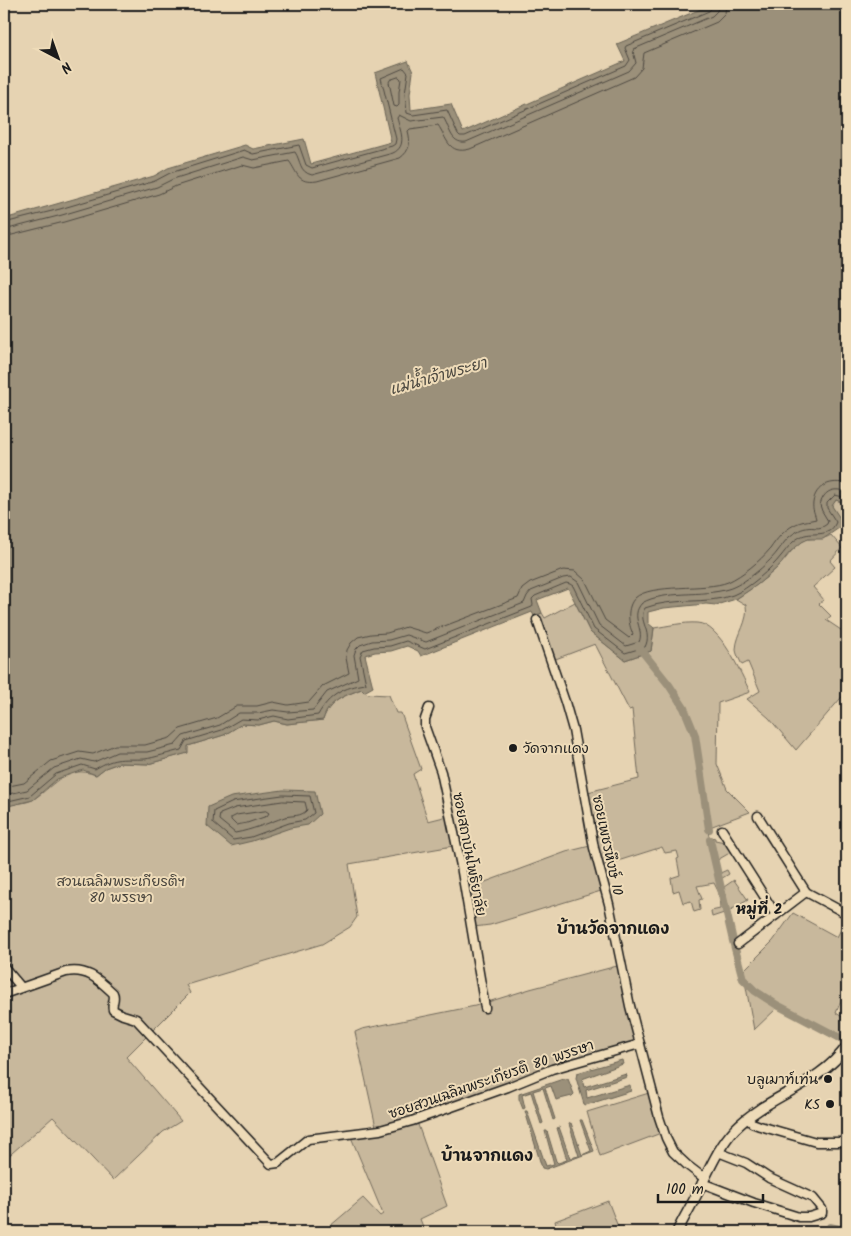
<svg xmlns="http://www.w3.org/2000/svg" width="851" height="1236" font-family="Kalam,'Playpen Sans Thai',sans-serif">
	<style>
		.green { fill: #c8b89c; stroke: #726a5c }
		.water { fill: #9b907a; stroke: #686254 }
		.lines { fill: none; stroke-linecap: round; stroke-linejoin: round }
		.shore { stroke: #4f4a42; stroke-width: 1 }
		.canal { stroke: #9b907a; stroke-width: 8 }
		.minor-casing { stroke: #1c1c1c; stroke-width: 11 }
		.major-casing { stroke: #1c1c1c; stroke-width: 12 }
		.minor { stroke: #eedbb8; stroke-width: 8 }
		.major { stroke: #eedbb8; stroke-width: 9 }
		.poi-dot { fill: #1c1c1c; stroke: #eedbb8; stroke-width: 2 }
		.labels { text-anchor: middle; stroke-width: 4; stroke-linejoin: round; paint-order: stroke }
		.poi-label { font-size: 14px; fill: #1c1c1c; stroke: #eedbb8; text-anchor: end }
		.street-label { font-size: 14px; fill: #1c1c1c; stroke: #eedbb8 }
		.park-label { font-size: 14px; fill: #47433c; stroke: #eedbb8 }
		.water-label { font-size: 15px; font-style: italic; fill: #48453d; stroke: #eedbb8 }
		.neighbourhood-label { font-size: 15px; font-weight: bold; fill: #1c1c1c; stroke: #eedbb8 }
		.quarter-label { font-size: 16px; font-weight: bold; fill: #1c1c1c; stroke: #eedbb8 }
	</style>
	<rect width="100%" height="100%" fill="#e6d3b2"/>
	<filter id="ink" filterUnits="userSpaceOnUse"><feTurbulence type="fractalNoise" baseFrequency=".02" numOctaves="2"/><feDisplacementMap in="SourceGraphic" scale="10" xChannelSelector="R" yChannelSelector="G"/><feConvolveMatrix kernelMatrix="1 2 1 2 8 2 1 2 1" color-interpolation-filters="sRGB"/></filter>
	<g filter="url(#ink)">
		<g class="green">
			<path d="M836,500l11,4v25l-16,-23z"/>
			<path d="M831,535l11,13 -12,13 5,6 -22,20 11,13 -5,4 12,12 -5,4 21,14v57l-51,59 -27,-32 -22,-19 13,-8 -12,-29 -6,3c-2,-5 -6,-11 -6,-16 1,-16 13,-27 10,-44l-10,-6c15,-10 29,-19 41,-31 9,-8 14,-19 24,-26 11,-7 19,0 30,-7z"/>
			<path d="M575,602l15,30 35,28 26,-9 3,-23c13,-2 30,-6 43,-5 23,1 44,50 53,69l-32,11 -1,61 10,25 23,23 -43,16 2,8 6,2v2l10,2 8,9 -19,11 4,12 9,-4 2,4 -10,6 5,7 10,-7 14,20 -21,12 -15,5 -1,-6 9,-2 -1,-16 -5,-10 -17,3 5,13 -3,1 1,10 -6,2 -3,-11 -8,2 -4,-13 -6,2 -2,-14 9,-3 -3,-16 2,-1 -2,-7 -12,2 -3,-6 -60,19 -9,-42 -5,-32 51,-13 -7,-70 -3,1 -34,-66 -42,16 -19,-44 8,-3 3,5z"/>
			<path d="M362,689l6,5 21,1 7,18h5l20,56 -8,5 15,47 20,-5 5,30 -104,18 8,53 -7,10 -28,17 -136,41 4,8 -64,64 55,64 -18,11 -50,48 -60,-63 -49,43v-353c9,-4 22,-3 30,-8 22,-15 32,-35 62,-24l9,-7 14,-5 29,1 39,-11 1,-7 36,-11 18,-11 17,1 15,-4 13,3 36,-4c6,-19 21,-24 39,-31z"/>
			<path d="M594,845l7,46 -111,34 -16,2 -5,-43h11l86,-32z"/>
			<path d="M793,913l44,24 10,-19v80h-5l-6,15 11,7v14l-6,8 -64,-34 -23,22 -11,-59 30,-30z"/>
			<path d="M617,966l19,76 -81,24 -1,-3 -34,16 -121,43 -23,5 -21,-95 7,-3 113,-23 55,-17z"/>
			<path d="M649,1093l12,40 -61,23 -13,-44z"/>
			<path d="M417,1122l30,84 -27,13 5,13h-102l40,-34 17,18 3,-2 -32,-77 23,-2z"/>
			<path d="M608,1201l12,31h-62l-3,-11z"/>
		</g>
		<g class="water">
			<path d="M713,4h134v500l-11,-4 -4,6 15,23v3l-8,-4 -16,11h-15l-6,3 -12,10 -13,16 -20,17 -21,14 -20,6 -10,-1 -42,4 -16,4v11l6,5 -3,23 -26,9 -35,-28 -22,-44 -31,12 5,13 -8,3 -2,-4 -111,44 -3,-5 -11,-5 -16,5 -16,1 -10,3 8,32 -9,5 -3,-3c-17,7 -33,12 -38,31l-36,4 -13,-3 -15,4 -17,-1 -18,11 -36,11v7l-40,11 -29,-1 -14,5 -9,7 -13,-5 -26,9 -24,21 -29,7v-588l150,-43 14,-8 77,-23 8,4 51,-10 7,25 80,-22 -16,-69 33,-12 5,11 -3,22 1,16 40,-6 12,28 162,-71 -8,-17z"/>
			<path d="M283,790l32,1 5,23 -12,11 -18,3 -38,13 -21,5 -24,-20 1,-19 23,-10z"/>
			<path d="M622,1060l1,4 -41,15 2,8 42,-13 1,3 -41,13 1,8 43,-13 1,6 -45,14 -2,-1 -8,-26 1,-5z"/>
			<path d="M563,1079h5l6,15 -2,2 -16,4 -5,-14 -6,2 10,31 -2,1 -10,-32 -10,3 10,32 -2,1 -10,-32 -9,3 3,13 -2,1 -4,-10v-5z"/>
			<path d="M525,1111h2l19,55 8,-2 -9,-33h2l9,30 2,2 9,-3 -10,-32 2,-1 11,31 9,-2 -10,-32 2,-1 11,32 9,-4 -11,-31h2l12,31 -48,18 -4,-1z"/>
		</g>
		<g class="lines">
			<g class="shore">
				<path d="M399,77l2,2 -2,13v13l-2,2 -3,-1 -5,-24 1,-2z"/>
				<path d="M4,223l56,-14 95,-28 15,-8 74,-23 9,4 46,-9 7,20 6,3 80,-22 3,-2 1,-5 -15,-61 23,-10 4,5 -3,21 2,19 6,2 34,-5 11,24 2,2h5l161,-70 4,-6 -5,-12 1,-2 83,-35 3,-3 1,-4"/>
				<path d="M4,230l58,-15 95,-28 16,-8 70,-22 10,3 42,-8c6,9 4,20 17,23l81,-22c15,-7 7,-23 4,-35l2,-3 12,6 32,-4c7,10 7,27 23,25l163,-71 7,-8 -3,-12 1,-2 78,-33 5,-5 2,-7"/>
				<path d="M4,237l60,-15 95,-28 17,-8 66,-21 12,3 35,-7c9,12 8,23 28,20l83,-23c10,-7 11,-16 8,-27l2,-2 28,-4c9,13 10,30 32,24l164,-72 8,-9 2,-15 73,-31 8,-8 1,-10"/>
				<path d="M4,787l20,-4 27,-22 28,-9 14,2 22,-9h30l25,-7 10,-9 37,-11 20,-12h20l16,-4 15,3 21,-3 14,-16 26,-13 -3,-15 1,-8 4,-7 7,-6 13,-3 16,-1 19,-6 20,6 92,-35 4,-9 8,-6 33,-13 12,1 10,9 20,40 24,18 4,-4c-5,-10 -7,-27 2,-36 16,-15 71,-7 93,-16 15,-7 32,-21 42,-33 7,-10 13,-18 24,-24 7,-4 14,-4 22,-6 -1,-5 -4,-10 -3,-16 2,-18 19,-24 34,-19"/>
				<path d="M4,795l23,-5 27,-22 27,-9 13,3 23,-10h30l28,-7 8,-9 37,-11 19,-12h19l15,-3 15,2 25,-2 14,-18 31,-14 -4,-23 2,-6 4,-4 12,-4 17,-1 17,-5 20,7 98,-39 3,-7 4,-5 32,-13 8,-1 7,5 21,43 27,21 13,-4c6,-13 -10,-25 3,-39 22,-13 61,-6 86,-14 15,-4 40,-25 49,-37 4,-5 7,-10 12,-15 5,-4 11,-8 17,-9 9,-2 12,3 21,-4l1,-3 -6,-10 -2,-6c4,-15 14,-18 27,-13"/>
				<path d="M283,795l27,1 4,17 -9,7 -16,3 -38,14 -18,3 -20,-17 1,-12 19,-9z"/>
				<path d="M283,801l22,1 2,8c-6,7 -14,5 -22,7 -17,6 -33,13 -50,16l-16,-13 1,-6 15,-6z"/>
				<path d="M4,802l26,-6 26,-22 26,-9 13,4c21,-13 28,-9 50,-10 8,-1 27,-7 36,-9l5,-9 36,-11 19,-11 17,1 16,-4 14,3 30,-4c11,-20 26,-28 48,-31l-6,-28 3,-6 11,-3 16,-1 16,-5 19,8 107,-42 1,-2 -1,-6 3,-3 31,-13 4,1 3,2 21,43 31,24 20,-6c8,-16 -8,-26 0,-39 28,-11 61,-3 88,-13 15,-6 38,-26 48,-39 6,-7 10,-14 19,-19 12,-7 29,3 36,-15l-9,-14v-5l8,-8 12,3"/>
				<path d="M266,811l3,2 -2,3 -20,7 -11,2 -5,-5v-2l6,-3z"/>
			</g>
			<g class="canal">
				<path d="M638,646l31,39 15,23 11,27 14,94"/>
				<path d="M710,840l23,101 10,38 12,12 22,14 65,34"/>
				<path d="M830,1227l17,4"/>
			</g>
			<defs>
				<g id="minor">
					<path d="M537,620l28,82 8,28 21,118 15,56 21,102 29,111 7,21 7,14 14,13 17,13"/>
					<path d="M429,708l-4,11v8l16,45 20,94 24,142"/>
					<path d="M758,816l48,76 41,22"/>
					<path d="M722,830l54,85"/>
					<path d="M738,944l68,-52"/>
					<path d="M4,967l17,20"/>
					<path d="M4,994l62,-22c21,-4 32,7 47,21 3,6 -2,10 0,17l10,5 13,4 135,145 7,-1 30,-24 72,-9 32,-9 96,-34 44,-18 88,-25"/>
					<path d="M748,1119l4,4 8,3 56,16h31"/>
					<path d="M702,1183l52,20 45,14h10l13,-4v-4l-9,-11 -44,-20 -23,-15 -28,-11"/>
				</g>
				<path id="major" d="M677,1232c7,-15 16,-29 23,-44 10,-20 19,-42 35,-59 33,-34 84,-43 112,-83"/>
			</defs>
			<use href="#minor" class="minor-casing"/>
			<use href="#major" class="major-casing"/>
			<use href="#minor" class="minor"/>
			<use href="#major" class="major"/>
		</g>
	</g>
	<g class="poi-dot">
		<circle cx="513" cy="748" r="5"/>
		<circle cx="828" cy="1079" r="5"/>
		<circle cx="830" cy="1104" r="5"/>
	</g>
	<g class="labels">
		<g class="poi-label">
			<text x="523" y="753" text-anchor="start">วัดจากแดง</text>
			<text x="818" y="1084">บลูเมาท์เท่น</text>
			<text x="820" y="1109">KS</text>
		</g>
		<g class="street-label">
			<text transform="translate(608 845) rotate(78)" y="5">ซอยเพชรหึงษ์ 10</text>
			<text transform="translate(470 854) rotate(79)" y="5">ซอยสถาบันโพธิยาลัย</text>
			<text transform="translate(491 1079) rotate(-19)" y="5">ซอยสวนเฉลิมพระเกียรติ 80 พรรษา</text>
		</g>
		<g class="park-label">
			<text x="121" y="886">สวนเฉลิมพระเกียรติฯ<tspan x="121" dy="16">80 พรรษา</tspan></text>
		</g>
		<g class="water-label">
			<text transform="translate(438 376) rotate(-16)" y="5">แม่น้ำเจ้าพระยา</text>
		</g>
		<g class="neighbourhood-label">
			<text x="759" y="914">หมู่ที่ 2</text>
		</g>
		<g class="quarter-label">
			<text x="613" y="934">บ้านวัดจากแดง</text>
			<text x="487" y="1161">บ้านจากแดง</text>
		</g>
	</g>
	<rect width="851" height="1236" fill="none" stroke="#eedbb8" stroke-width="20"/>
	<rect x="10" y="10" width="831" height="1216" fill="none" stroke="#1c1c1c" stroke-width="2" filter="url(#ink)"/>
	<g transform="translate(58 58) rotate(139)" stroke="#eedbb8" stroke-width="4" paint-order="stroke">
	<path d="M0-4L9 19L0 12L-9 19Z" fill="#1c1c1c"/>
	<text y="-8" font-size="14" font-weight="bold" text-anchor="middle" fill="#1c1c1c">N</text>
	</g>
	<path d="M658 1194v8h105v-8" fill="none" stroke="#1c1c1c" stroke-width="2.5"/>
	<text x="666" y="1194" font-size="15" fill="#1c1c1c" stroke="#eedbb8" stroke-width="4" paint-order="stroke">100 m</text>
</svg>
